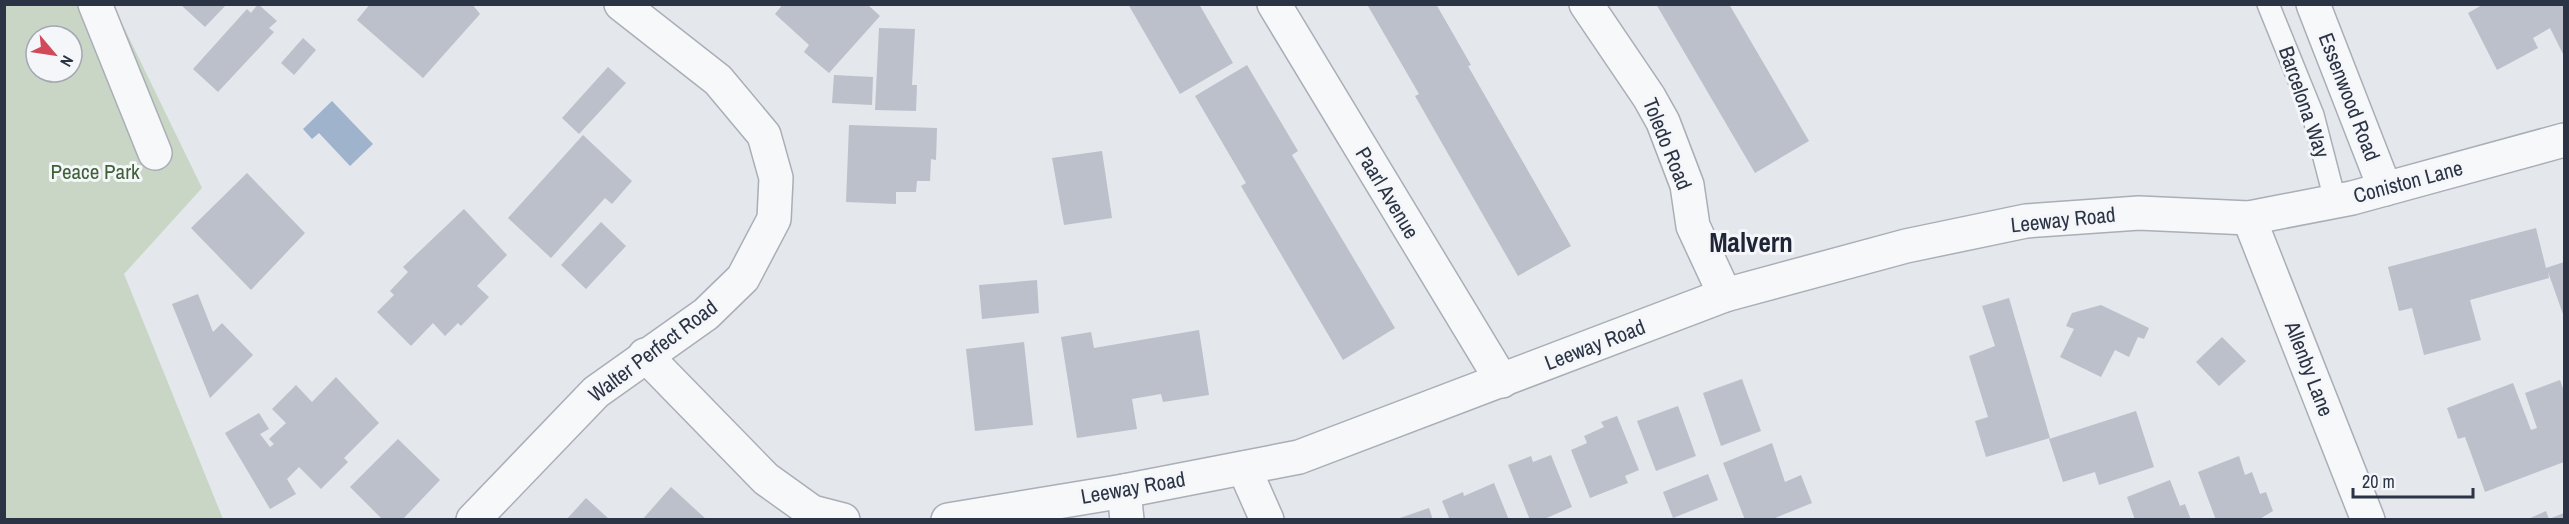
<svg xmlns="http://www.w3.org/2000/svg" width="2569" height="524" font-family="'Archivo Narrow',sans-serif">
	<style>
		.green { fill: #c9d6c5; fill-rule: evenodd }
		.water { fill: #9fb4cc }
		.building { fill: #bbc0ca }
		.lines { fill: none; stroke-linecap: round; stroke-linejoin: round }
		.lane-casing { stroke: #a9aeb7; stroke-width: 24 }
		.street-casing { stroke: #a9aeb7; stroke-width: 36 }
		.lane { stroke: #f7f8fa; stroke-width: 21 }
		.street { stroke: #f7f8fa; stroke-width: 33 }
		.labels { text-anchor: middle; stroke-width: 6; stroke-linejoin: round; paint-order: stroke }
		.street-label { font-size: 21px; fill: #2b3445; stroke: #f4f6f9 }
		.park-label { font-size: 21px; fill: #3f6138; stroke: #f4f6f9 }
		.district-label { font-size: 27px; font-weight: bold; fill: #1d2536; stroke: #f4f6f9 }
	</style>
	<rect width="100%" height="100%" fill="#e4e7ec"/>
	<path class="green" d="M4,5h109l89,183 -78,86 99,245h-218zM36,36h36v36h-36z"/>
	<path class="water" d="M332,101l41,43 -23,22 -31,-33 -7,6 -9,-10z"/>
	<g class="building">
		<path d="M258,4l19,17 -8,7 5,4 -56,60 -25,-23 54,-60 4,4z"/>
		<path d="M370,4h102l8,10 -57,64 -66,-58z"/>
		<path d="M783,4h84l13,12 -51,57 -25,-21 5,-7 -34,-31z"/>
		<path d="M1128,4h71l34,59 -53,31z"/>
		<path d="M1372,4h64l35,61 -3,1 103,180 -53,30 -103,-180 4,-2 -51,-88z"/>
		<path d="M1656,4h73l80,137 -54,32z"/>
		<path d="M2484,4h80v52l-14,-28 -17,10 5,10 -41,22 -29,-57z"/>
		<path d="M181,5h45l-21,22z"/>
		<path d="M879,28l36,1 -3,56h5l-1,26 -41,-1z"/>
		<path d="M303,38l13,12 -22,25 -13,-12z"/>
		<path d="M1247,65l51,86 -6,4 103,173 -52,32 -102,-174 5,-3 -51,-87z"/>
		<path d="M608,67l18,16 -47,51 -17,-16z"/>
		<path d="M834,75l39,2 -1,28 -40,-2z"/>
		<path d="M849,125l88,3 -1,32 -5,-1 -1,22h-13l-1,11h-20v12l-50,-2z"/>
		<path d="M583,135l49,46 -20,23 -7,-6 -54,60 -43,-40z"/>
		<path d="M1102,151l10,67 -48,7 -12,-67z"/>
		<path d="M247,173l58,60 -54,57 -60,-62z"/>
		<path d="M464,209l43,46 -30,31 12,11 -28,29 -3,-3 -13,13 -12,-13 -22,23 -34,-34 17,-17 -4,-4 18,-19 -5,-5z"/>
		<path d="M601,222l25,24 -40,43 -25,-24z"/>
		<path d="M2536,228l10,40 18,-6v55l-16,-45 1,6 -79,22 11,40 -57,15 -12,-47 -13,3 -11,-44z"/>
		<path d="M1037,280l2,33 -57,6 -3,-34z"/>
		<path d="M198,294l15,38 9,-9 31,32 -43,43 -38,-94z"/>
		<path d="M2009,298l41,140 -64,19 -11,-36 13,-4 -19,-61 26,-10 -13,-40z"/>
		<path d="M2101,305l48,23 -5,11 -6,-2 -9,20 -14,-7 -14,27 -41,-20 14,-28 -8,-3 6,-13z"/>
		<path d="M1199,330l10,65 -46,7 -2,-8 -29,5 5,30 -60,9 -16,-101 30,-5 3,16z"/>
		<path d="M2222,337l24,24 -27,25 -23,-24z"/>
		<path d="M1024,342l9,83 -58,6 -9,-82z"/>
		<path d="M336,377l43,46 -35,35 4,4 -27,27 -22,-22 -12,12 9,15 -26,15 -45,-76 34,-20 10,16 -9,5 10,13 4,-3 -5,-5 17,-16 -14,-14 24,-24 16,17z"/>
		<path d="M1742,379l19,52 -40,15 -18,-53z"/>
		<path d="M2560,380l4,11v71l-79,30 -20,-55 -7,2 -11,-31 66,-25 18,47 6,-2 -12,-35z"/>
		<path d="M1678,406l18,50 -40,15 -19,-50z"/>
		<path d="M2136,411l18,56 -55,18 -4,-13 -32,10 -14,-43z"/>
		<path d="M1617,416l22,54 -14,6 3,7 -38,15 -19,-48 16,-7 -3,-7 20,-9 -3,-5z"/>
		<path d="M398,439l42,41 -38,40h-19l-33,-33z"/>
		<path d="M1772,443l13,39 16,-7 11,28 -42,17h-25l-22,-57z"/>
		<path d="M1551,455l21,52 -30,13h-12l-22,-55 23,-9 2,6z"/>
		<path d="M2239,456l6,19 7,-3 8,22 6,-2 7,19 -15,9h-42l-18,-48z"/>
		<path d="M1708,474l10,26 -45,18 -10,-26z"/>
		<path d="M2170,480l10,26 5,-2 6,16h-56l-8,-23z"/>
		<path d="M1494,483l15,37h-59l-8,-19 21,-9 1,4z"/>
		<path d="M671,487l36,33h-65z"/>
		<path d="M586,498l24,22h-44z"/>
		<path d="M1429,508l4,12h-36v-1z"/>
		<path d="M2546,511l3,8 15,-6v7h-38z"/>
	</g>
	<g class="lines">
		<defs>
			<path id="lane" d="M2268,4l45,111 22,85"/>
			<g id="street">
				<path d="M95,4l60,149"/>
				<path d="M1274,4l228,377"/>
				<path d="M1586,4l63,93 14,25 24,63 6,41 32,69"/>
				<path d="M2313,4l72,185"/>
				<path d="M2249,218l119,302"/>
				<path d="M645,355l121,124 46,33 31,8"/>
				<path d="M1244,468l23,52"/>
				<path d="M1124,491l3,29"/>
				<path d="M473,520l123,-128 110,-78 37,-36 31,-59 2,-41 -12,-43 -46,-55 -97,-76"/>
				<path d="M948,520l176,-29 175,-34 426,-162 181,-49 120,-25 113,-8 110,5 103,-20 212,-58"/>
			</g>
		</defs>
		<use href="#lane" class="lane-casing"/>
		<use href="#street" class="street-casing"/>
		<use href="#lane" class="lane"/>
		<use href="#street" class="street"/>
	</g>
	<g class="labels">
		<g class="street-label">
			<text transform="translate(2349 97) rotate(69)" y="7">Essenwood Road</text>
			<text transform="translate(2304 102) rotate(71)" y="7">Barcelona Way</text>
			<text transform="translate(1667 144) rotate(68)" y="7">Toledo Road</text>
			<text transform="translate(2408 182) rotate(-15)" y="7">Coniston Lane</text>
			<text transform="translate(1387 193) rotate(59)" y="7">Paarl Avenue</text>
			<text transform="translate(2063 220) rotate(-6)" y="7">Leeway Road</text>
			<text transform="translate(1595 345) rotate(-21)" y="7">Leeway Road</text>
			<text transform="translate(653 351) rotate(-37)" y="7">Walter Perfect Road</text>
			<text transform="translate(2309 369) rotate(69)" y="7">Allenby Lane</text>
			<text transform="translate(1133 488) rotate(-10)" y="7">Leeway Road</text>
		</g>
		<g class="park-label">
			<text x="95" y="179">Peace Park</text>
		</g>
		<g class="district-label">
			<text x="1751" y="252">Malvern</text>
		</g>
	</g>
	<rect width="2569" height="524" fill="none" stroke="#2b3445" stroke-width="12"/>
	<g transform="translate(54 54) rotate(119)"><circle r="28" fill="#f4f6f9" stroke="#a4a8b1" stroke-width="1.5"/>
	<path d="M0-4.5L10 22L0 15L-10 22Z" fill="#d1495b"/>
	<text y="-9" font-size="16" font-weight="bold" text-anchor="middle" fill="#2b3445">N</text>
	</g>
	<path d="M2353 488v9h120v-9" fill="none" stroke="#2b3445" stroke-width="3"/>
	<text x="2362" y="488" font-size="18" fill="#2b3445" stroke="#f4f6f9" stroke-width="4.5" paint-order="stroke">20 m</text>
</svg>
